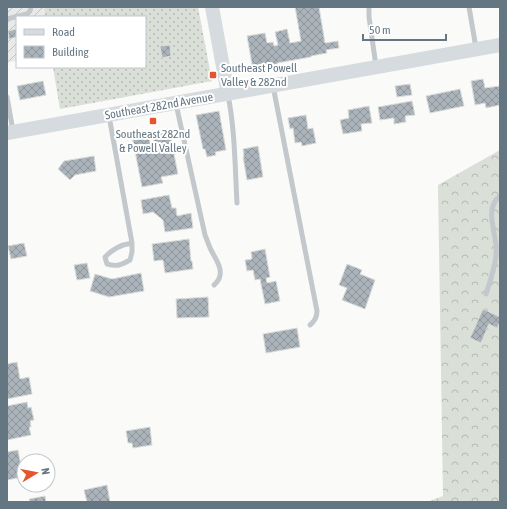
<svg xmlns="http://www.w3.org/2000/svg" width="507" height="509" font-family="'Asap Condensed',sans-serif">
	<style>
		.industrial { fill: url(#industrial-furrows) }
		.grass { fill: url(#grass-dots) }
		.forest { fill: url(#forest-crowns) }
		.building { fill: url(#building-cross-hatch); stroke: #dcdcda }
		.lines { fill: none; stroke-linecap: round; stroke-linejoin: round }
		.service { stroke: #c3c8cc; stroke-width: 5 }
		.secondary { stroke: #d6dbdf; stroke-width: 14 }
		.poi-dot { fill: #e4572e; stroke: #fff; stroke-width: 1.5 }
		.labels { text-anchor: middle; stroke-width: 4; stroke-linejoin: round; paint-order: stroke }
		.poi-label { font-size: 12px; fill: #657683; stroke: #fff; text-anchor: start }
		.street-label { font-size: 12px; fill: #657683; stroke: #fff }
	</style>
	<defs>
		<pattern id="industrial-furrows" width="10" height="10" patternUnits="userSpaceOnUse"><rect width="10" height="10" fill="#e8e9e9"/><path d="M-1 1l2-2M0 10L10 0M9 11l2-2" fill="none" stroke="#c0c1c2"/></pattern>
		<pattern id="grass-dots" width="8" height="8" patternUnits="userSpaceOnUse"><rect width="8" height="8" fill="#dadfd7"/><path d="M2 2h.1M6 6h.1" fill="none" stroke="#b4b9b4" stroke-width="1.8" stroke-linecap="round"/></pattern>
		<pattern id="forest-crowns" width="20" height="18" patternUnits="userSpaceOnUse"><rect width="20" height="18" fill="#dadfd7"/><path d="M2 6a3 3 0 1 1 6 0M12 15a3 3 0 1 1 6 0" fill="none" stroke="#b4b9b4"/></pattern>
		<pattern id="building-cross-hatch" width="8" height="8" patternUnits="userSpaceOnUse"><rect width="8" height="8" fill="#aab3b9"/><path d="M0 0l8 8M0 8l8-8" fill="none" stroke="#8e969c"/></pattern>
	</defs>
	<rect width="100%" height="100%" fill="#fafaf8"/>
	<path class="industrial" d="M7,7h37l1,10h-28v44l-10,1z"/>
	<path class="grass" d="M44,7h154l14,74 -152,28 -7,-42h92v-50h-100z"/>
	<path class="forest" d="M500,150v352h-73l16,-6 -5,-311z"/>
	<g class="building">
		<path d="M295,7h24l6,36 13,-2 1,7 -13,2 1,3 -16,3v1l-34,6 1,3 -25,4 -6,-34 18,-3 2,10 6,-1 1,4 4,-1 -3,-13 12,-3 3,14 11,-2z"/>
		<path d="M17,29v8l-8,2 -1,-8z"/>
		<path d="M170,45l1,11 -9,2 -2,-12z"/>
		<path d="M483,79l2,9 15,-2v19l-14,3 -1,-5 -10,2 -4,-24z"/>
		<path d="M43,81l3,14 -26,5 -3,-14z"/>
		<path d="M410,84l2,11 -15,2 -2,-11z"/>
		<path d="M460,89l4,17 -34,7 -4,-17z"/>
		<path d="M412,101l3,14 -10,1 1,6 -12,2v-6l-14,2 -2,-13z"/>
		<path d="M369,106l3,17 -11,1 1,7 -19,3 -3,-14 9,-2 -1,-8z"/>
		<path d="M219,111l7,39 -11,2 1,3 -9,2 -2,-8h-2l-7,-34z"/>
		<path d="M306,115l2,14 5,-1 3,15 -14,3 -1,-4 -6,1 -2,-15 -3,1 -2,-11z"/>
		<path d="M169,129l9,45 -17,3 2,6 -21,4 -10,-51 16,-3 4,19 4,-1 -4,-19z"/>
		<path d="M258,146l5,31 -16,3 -4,-23h1l-1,-8z"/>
		<path d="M94,156l2,15 -21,4 -5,5 -12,-11 6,-8z"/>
		<path d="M169,195l3,13h4l1,8 14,-3 2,15 -28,4 -2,-12 -10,-8 -10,2 -2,-14z"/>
		<path d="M189,239l2,22h1l1,8 -28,4 -2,-13 -9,1 -2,-17z"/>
		<path d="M24,243l3,13 -16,3 -3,-13z"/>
		<path d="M265,249l5,28 -4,1 1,5 9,-2 4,20 -15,3 -5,-25 -5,1 -2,-10 -6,1 -2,-11 7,-1 -1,-7z"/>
		<path d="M87,263l3,15 -13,2 -3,-15z"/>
		<path d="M347,264l15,6 -2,4 15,6 -10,29 -23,-9 5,-12 -8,-3z"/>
		<path d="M141,273l3,18 -35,6 -19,-6 5,-17 17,5z"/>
		<path d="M208,297l1,20 -32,1 -1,-19z"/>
		<path d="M483,309l17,8v5l-3,6 -8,-4 -8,19 -11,-5z"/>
		<path d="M297,328l3,19 -34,6 -3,-19z"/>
		<path d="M17,362l3,17 9,-2 3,17 -25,5v-35z"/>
		<path d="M27,402l1,6 3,-1 3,13 -4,1 1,6h-2l2,8 -24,5v-34z"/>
		<path d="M150,427l2,18 -19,3 -1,-5h-4l-2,-12z"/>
		<path d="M18,450l5,27 -16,3v-28z"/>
		<path d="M107,485l3,17h-23l-3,-12z"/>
		<path d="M45,496l1,6h-16l-1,-3z"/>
	</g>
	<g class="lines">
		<g class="service">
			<path d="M369,7v10l7,49"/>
			<path d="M469,7l7,41"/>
			<path d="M7,19l20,-5 3,-3 1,-4"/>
			<path d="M273,86l44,225c0,6 -2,10 -7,14"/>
			<path d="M228,95c7,35 7,72 9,108"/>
			<path d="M7,97l6,34"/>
			<path d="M176,104l29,131c2,5 4,11 6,15 6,11 16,24 3,35"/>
			<path d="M109,116l23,127v9l-2,8c-9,5 -13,7 -23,4l-2,-7c8,-8 15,-12 27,-14"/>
			<path d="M486,294c4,-12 9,-26 10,-39 3,-19 -14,-45 4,-59"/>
		</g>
		<g class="secondary">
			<path d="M212,7l16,87"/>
			<path d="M7,133l493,-88"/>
		</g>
	</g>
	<g class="poi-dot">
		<rect x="209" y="71" width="8" height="8" rx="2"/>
		<rect x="149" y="117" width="8" height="8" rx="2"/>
	</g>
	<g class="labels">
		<g class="poi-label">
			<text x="221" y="72">Southeast Powell<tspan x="221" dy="14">Valley &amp; 282nd</tspan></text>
			<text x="153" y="138" text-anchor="middle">Southeast 282nd<tspan x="153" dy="14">&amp; Powell Valley</tspan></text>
		</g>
		<g class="street-label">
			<text transform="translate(159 106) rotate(-10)" y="4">Southeast 282nd Avenue</text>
		</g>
	</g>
	<rect width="507" height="509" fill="none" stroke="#657683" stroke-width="16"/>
	<rect x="16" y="16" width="130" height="52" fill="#ffffff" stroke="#c1c8cd"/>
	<rect x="24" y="29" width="20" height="6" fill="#d6dbdf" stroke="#c1c8cd"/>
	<text x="52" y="36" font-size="12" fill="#657683">Road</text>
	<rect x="24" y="46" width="20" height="12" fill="url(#building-cross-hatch)" stroke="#c1c8cd"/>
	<text x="52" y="56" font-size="12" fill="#657683">Building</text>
	<g transform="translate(36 473) rotate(80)"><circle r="19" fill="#ffffff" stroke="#c1c8cd"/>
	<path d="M0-3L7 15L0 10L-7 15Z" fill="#e4572e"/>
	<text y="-6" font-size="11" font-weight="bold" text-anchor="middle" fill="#657683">N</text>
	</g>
	<path d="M363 34v6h83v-6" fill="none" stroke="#657683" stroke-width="2"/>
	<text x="369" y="34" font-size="12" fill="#657683" stroke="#ffffff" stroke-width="3" paint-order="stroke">50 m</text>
</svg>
